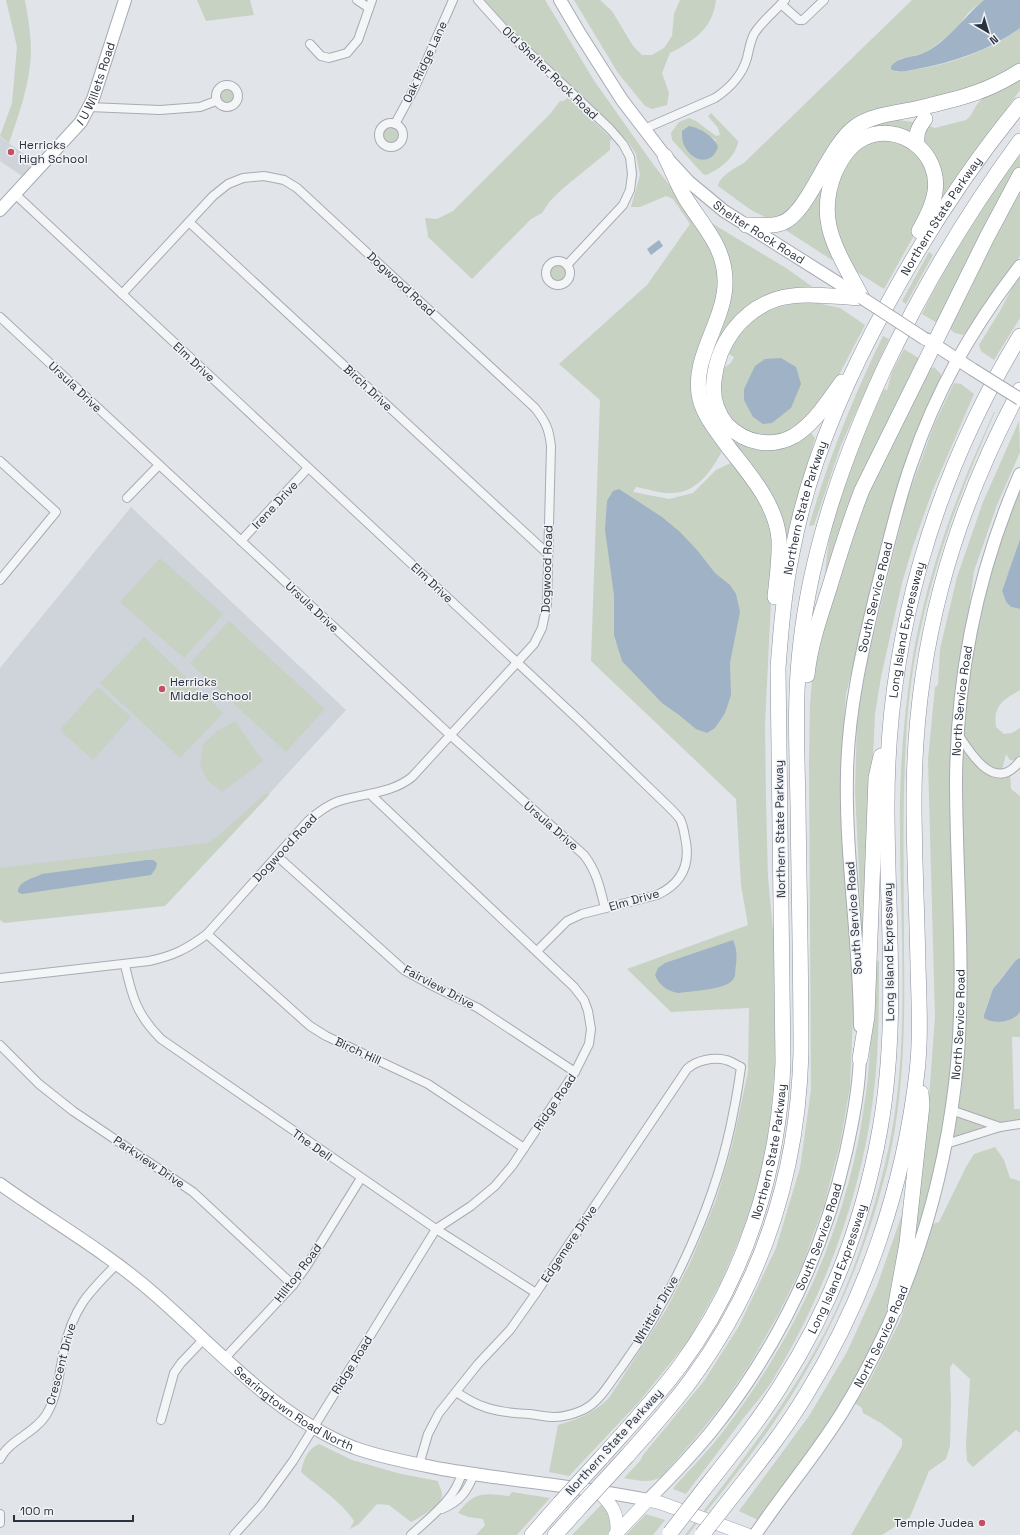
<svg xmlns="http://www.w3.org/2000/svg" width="1020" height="1535" font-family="'Space Grotesk',sans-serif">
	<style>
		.built { fill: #cfd3da }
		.green { fill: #c7d2c3; fill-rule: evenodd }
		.water { fill: #9fb2c6 }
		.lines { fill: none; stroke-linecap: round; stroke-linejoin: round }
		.street-casing { stroke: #a7abb3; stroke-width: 10 }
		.secondary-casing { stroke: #a7abb3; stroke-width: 14 }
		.primary-casing { stroke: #a1a9b4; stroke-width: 14 }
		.highway-casing { stroke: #8a929e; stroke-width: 16 }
		.street { stroke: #f4f5f7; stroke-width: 8 }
		.secondary { stroke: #fff; stroke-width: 12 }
		.primary { stroke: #fff; stroke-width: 13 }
		.highway { stroke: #fff; stroke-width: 15 }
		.secondary-bridge-casing { stroke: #a7abb3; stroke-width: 14; stroke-linecap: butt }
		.highway-bridge-casing { stroke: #8a929e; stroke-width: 16; stroke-linecap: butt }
		.secondary-bridge { stroke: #fff; stroke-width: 12 }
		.highway-bridge { stroke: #fff; stroke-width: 15 }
		.poi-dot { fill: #c45063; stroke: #f1f3f6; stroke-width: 1.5 }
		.labels { text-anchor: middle; stroke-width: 3; stroke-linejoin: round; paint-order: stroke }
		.street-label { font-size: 12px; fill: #2b323f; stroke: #f1f3f6 }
		.poi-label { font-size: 12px; fill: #2b323f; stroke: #f1f3f6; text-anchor: start }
	</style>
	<rect width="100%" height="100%" fill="#e1e4e9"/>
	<g class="built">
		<path d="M0,137l41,29 -13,14 -28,-19z"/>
		<path d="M131,507l215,203 -124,135 -222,24v-201z"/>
	</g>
	<g class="green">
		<path d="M6,0h19c3,17 6,34 6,52 -1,32 -12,62 -22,91l-9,-7 12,-33 5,-56z"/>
		<path d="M197,0h53l4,15 -48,6z"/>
		<path d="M485,0h60l50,82 58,82 42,54 21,38 4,37 -25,81 29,74c-12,21 -25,44 -51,45 -12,1 -25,-4 -37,-6l-3,5 36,7 24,-6 23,-23 17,-8 26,33 13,28 4,32 -5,46 -6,124 1,77 2,76 6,62 1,126 -4,47 -8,56 -18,57 -24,56 -32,58 -51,63 -69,73 -20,-4 9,-47c22,-6 35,-12 51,-27l57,-88 25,-49 25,-61 16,-54 16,-74 1,-64 -78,4 -44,-43 121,-44 -7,-40 -5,-86 -145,-138 9,-261 -41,-36 88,-79 43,-61 -17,-25 -7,-3 -26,11h-9l9,-32 -4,-21 -10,-15 -48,-43 -28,-30 -40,-37z"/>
		<path d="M574,0h26l12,11 21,35 9,9h10l12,-7 8,-12 2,-22 6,-14h36c-3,28 -22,41 -46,53l-8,20 7,20 -2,12 -15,4 -7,-3 -27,-33z"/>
		<path d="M912,0h72l-15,12 -14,18 -15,12 -15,11 -25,6 -5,13c44,-4 89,-17 125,-44v38l-61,28 -83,18 -75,88 -22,18h-12l-16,-8 -33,-24c2,-11 18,-18 27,-24z"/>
		<path d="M1020,79v11l-76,109 -5,-1 -15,-53 -2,-15 7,-4 6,2 31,-8c6,-4 8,-12 13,-18 10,-10 28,-16 41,-23z"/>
		<circle cx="227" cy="96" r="11"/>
		<path d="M567,98l4,2 41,39 -2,2v9l-49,40 -11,11 -8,12 -11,6 -59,60 -45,-43 1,-1 -3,-17 12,1 16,-8 97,-97 10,-13h4z"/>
		<path d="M711,113l27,28c-1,15 -19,29 -32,34l-3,-1 -31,-34 -1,-7 8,-11 10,-4 7,3 20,15 4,-1 -2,-7 -10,-12zM697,128l19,12 -18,19z"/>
		<path d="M886,120h13l20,3 -5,15 -38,-7 -4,-8z"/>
		<circle cx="391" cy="135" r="12"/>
		<path d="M897,139l27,20 8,32 -15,39 -33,59 -27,-17 -19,-34 -5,-30 9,-36 12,-19 15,-11z"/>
		<path d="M1020,155v16l-81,153 -17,-10c17,-35 37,-68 58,-101 13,-20 25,-40 40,-58z"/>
		<path d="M830,171l4,87 -2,2 -48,-31z"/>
		<path d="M1020,190v66l-34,46 -19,29 -4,4 -8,-2 -4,-3v-5l62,-123z"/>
		<path d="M708,221l78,47 35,25h-22l-76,43 -8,-4 11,-29z"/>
		<path d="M929,252l4,3 -27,49 -4,-3z"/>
		<circle cx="558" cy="273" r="12"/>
		<path d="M1020,278v40l-26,42 -13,-9 -2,-6 21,-34 13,-25z"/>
		<path d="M800,302l17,1 23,5 25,17 -37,71 -38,38 -32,5 -27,-19 -10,-18 -2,-14 4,-20 7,-4 4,-7 -5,-3 11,-22 20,-17 19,-8z"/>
		<path d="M883,336l6,3 -48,106 -27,80 -5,1c19,-66 44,-129 74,-190z"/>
		<path d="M904,349l16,10 -96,221c3,-17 3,-36 8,-52 12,-48 32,-94 52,-139l3,1 5,-18z"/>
		<path d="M934,367l7,7v5l-20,41 -27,84 -48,190 -6,86 14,212 -4,95 -10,57 -16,61 -22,61 -24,49 -28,49 -27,40 -31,38 -31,35c-11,7 -24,3 -37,1l16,-17 3,-6 61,-74 35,-55 37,-78 24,-80 11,-78 -2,-326 1,-60 4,-49 45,-142 23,-54 48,-90z"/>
		<path d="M954,383l7,1 13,10 -42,98 -19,54 -11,37 -21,94 -6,37 -10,216 -3,2 -7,-141 2,-70 9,-55 41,-167 27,-74z"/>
		<path d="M994,412h1c-46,104 -84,213 -89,328 -4,72 -2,144 -2,216 1,69 0,140 -16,208 -23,94 -61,182 -116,261 -26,38 -56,74 -84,110h-3c45,-59 92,-117 128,-181 34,-58 56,-125 72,-190 29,-119 13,-244 15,-365 1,-46 5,-92 12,-137 2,-14 5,-28 8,-41 16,-73 43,-142 74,-209z"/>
		<path d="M1019,421l1,31 -23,53 -23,66 -8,58 -14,222 4,164 -7,81 -14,76 -22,75 15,-136 7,-94 -7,-257 7,-73 3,-2 2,-36 17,-72 26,-75z"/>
		<path d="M810,432l5,6 -21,74 -6,33 -55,-99 5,-7z"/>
		<path d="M1020,474v65l-18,52 4,11 5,5 9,2v81c-17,10 -27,15 -24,37l8,7 8,-1 8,-5v34l-10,-2 -4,-6 -4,16h8l1,19 9,7v162l-4,2 -19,23 -7,14 -6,18c14,2 27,9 36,-3v25h-8l2,72h6v15l-20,3 -49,-17 4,-25 6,-332 4,-2 -7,-17 12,-98z"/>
		<path d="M160,558l63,56 -39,44 -64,-56z"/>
		<path d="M229,621l96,88 -39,43 -96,-89z"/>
		<path d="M144,637l79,76 -43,45 -80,-75z"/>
		<path d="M98,687l33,30 -38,43 -33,-30z"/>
		<path d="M235,721l28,40 -41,31 -14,-11 -8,-15 3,-22 14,-13z"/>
		<path d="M266,793l4,1 -105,112 -161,17 -4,-3v-52l207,-25 11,-7z"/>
		<path d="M876,960l3,1c0,46 0,93 -6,138 -12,98 -50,199 -101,282 -9,14 -20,26 -30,39 -18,24 -37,49 -56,74l-13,-5 2,-3c17,-19 35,-37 50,-57 68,-89 117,-192 136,-303 3,-21 7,-42 8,-63 3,-35 4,-69 7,-103z"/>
		<path d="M956,1115l37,11 -42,13z"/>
		<path d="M995,1147l9,13 6,18 10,3v252l-4,-3 -43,37 -6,-6 -1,-16 4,-66 -17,-16 -3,5 1,34 -1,44 -4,13 -17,12 -19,46 -28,18h-31l51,-89v-7l-21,-16 -18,-10 -1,-5 -7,-5 12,-17 33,-65 33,-97 6,-2 27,-55 8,-13z"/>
		<path d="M907,1200l-14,96 -23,54 -24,46 -32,50 -31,43 -25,31 -19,-9 70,-95 38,-64 30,-66z"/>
		<path d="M319,1444l33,16 49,14 37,7c1,5 5,11 4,15 -1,9 -23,22 -31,26l-22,-17 -12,-1 -18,20 -9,5 4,-8c-13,-20 -35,-33 -53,-49 2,-11 7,-24 18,-28z"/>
		<path d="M512,1492l38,6 -33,37h-41l9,-10 -2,-6 -15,-2 -10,-4c16,-22 27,-20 51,-17z"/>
		<path d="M602,1504l8,5 2,22 -4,4h-36z"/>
		<path d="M646,1514l19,6 -12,15h-27z"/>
	</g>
	<g class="water">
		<path d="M984,0h36v28c-30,22 -66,34 -103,41 -8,1 -19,5 -26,0v-3c3,-3 7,-6 11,-7 7,-3 17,-3 24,-7 23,-12 38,-35 58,-52z"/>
		<path d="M689,126c11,2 25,10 29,21 -6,19 -25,15 -33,0 -3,-5 -3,-11 -3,-16z"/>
		<path d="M659,240l4,6 -12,9 -4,-6z"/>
		<path d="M781,358l15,9 5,17 -10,24 -19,15 -9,1 -10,-7 -9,-17v-11l11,-23 10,-7z"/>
		<path d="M619,489l43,28 18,15 17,18 18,23 15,12 6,9 4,18 -10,51 1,32 -6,18 -10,15 -8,5 -11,-4 -17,-14 -17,-12 -40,-42 -8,-26v-40l-9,-65 2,-29 6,-10z"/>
		<path d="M1020,539v70l-9,-2 -5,-5 -4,-11z"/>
		<path d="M147,860h6l4,3 -1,5 -5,7 -129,19 -4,-2c0,-11 16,-14 24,-18z"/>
		<path d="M733,940c4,9 4,16 3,25 -1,4 0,9 -2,13 -5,12 -44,13 -56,15 -11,-2 -19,-8 -23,-18l3,-7 7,-5z"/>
		<path d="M1020,958v54c-7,10 -25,13 -36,6v-3l9,-26 23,-29z"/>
	</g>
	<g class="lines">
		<defs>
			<g id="street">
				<path d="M357,0l12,8"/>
				<path d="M478,0l26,29 106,100 13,15 7,13 2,17 -2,16 -7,15 -56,60"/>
				<path d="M781,4l18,16h4l21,-20"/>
				<path d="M310,44l11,12 8,2 18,-5 11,-13 14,-40"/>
				<circle cx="227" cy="96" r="11"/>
				<path d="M89,107l71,3 40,-3 16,-6"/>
				<circle cx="391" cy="135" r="12"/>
				<path d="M395,124l20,-37 38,-87"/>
				<path d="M644,129l71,-31c15,-10 27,-22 32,-40 2,-8 3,-16 7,-24 8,-13 21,-23 31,-34"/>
				<path d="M15,194l566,528 88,85c4,4 8,8 11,12 3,6 4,12 5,18 6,26 -2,46 -28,58l-75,19 -15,7 -30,30"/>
				<path d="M189,222l359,332"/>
				<circle cx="558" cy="273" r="12"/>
				<path d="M0,317l447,415 137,123c13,17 16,33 21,53"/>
				<path d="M0,461l56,51 -56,68"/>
				<path d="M127,498l32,-33"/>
				<path d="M241,541l67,-73"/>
				<path d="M958,734c13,20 37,60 62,27"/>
				<path d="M277,856l127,114 29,16 45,22 97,64"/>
				<path d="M207,934l103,92 16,10 102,48 96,64"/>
				<path d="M125,965c7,32 12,50 36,74l275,190 100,64"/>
				<path d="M0,978l149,-17c24,-5 38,-12 58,-27l101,-113c9,-8 19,-16 31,-20 25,-8 52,-7 73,-24l122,-133 8,-16 5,-24 4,-158c-2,-17 -5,-24 -16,-38l-238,-220 -13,-8 -20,-4 -21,2 -15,6 -15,12 -91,98"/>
				<path d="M0,1045l39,39 34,27 120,81 100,93"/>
				<path d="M951,1110l49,17"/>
				<path d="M946,1144l54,-17 20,-3"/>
				<path d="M224,1359l69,-74 13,-18 55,-89"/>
				<path d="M161,1420l13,-47 7,-10 22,-23"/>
				<path d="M0,1459c9,-19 34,-25 46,-44 12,-19 13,-43 18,-65 9,-42 24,-57 53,-86"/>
				<path d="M419,1465l9,-31 11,-21 39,-49 32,-34 26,-37 151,-224c10,-9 26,-12 39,-9 5,1 10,5 15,7 -2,14 -4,28 -7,42 -16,89 -60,186 -113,259 -11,14 -21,34 -38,42 -9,4 -20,7 -29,7 -8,0 -16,-2 -24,-3 -16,-1 -33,-2 -48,-8 -9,-3 -18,-9 -26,-14"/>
				<path d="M442,1509c18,-8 25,-17 32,-35"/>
				<path d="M0,1514v9"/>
				<path d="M234,1535l27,-30 32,-44 143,-232 35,-23 24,-20 17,-20 63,-94 14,-28 2,-15 -3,-18 -4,-11 -10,-13 -204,-193"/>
				<path d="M411,1535c19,-18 45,-36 51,-63"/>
			</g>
			<g id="secondary">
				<path id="s1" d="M560,0l20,34 42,66 43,56 24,26 35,29 138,87"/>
				<path id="s2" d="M0,210l81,-88 12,-23 32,-99"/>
				<path d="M926,339l46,30"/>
				<path id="s3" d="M860,1026c0,-84 -15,-167 -13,-252 1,-63 15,-123 30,-185 11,-42 20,-86 35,-127 24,-71 62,-137 108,-196"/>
				<path id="s4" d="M0,1184c50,36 105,67 152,108 64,55 122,124 203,156 28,10 57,15 87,21 68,12 138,17 206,31 23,-23 46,-47 66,-72 64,-81 109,-174 132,-276 7,-32 14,-67 14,-101"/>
				<path id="s5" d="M755,1535c28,-42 61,-80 88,-124 60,-99 98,-211 112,-327 12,-101 1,-203 1,-304 1,-105 22,-210 64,-306"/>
			</g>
			<g id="primary">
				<path d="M598,1491c14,14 20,21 19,42"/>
				<path d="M615,1535l33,-35 13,3 87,32"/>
			</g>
			<g id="highway">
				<path d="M917,145c-1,-12 1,-17 8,-26"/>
				<path d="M665,156c7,14 13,30 21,43 17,27 38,47 39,80 2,41 -35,78 -25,120 5,19 18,33 29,49 21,27 47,56 50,91 1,19 -2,39 -4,58"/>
				<path d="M746,225c12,0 26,2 36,-2 27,-10 45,-75 73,-96 16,-12 41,-14 60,-18 41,-10 69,-15 105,-38"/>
				<path d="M842,382c-14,19 -27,41 -48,54 -11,6 -23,8 -35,6 -12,-2 -24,-9 -32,-17 -11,-13 -15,-28 -13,-45 4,-37 27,-69 63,-81 25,-8 59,-2 85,-1 -11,-22 -28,-48 -33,-72 -4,-19 -1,-37 6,-54 6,-13 15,-28 29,-34 36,-17 77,15 71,54 -2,14 -9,27 -16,39"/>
				<path d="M807,675c3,-30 13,-58 22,-86 10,-33 20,-66 33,-99l125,-253 33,-62"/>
				<path d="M860,1059l7,-43 9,-238 5,-22"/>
				<path d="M895,1309l12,-66 15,-138 -1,-12"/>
				<path d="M627,1456c22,-25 45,-50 64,-76 72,-98 107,-208 110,-328 0,-82 -2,-164 -3,-247 -1,-54 -4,-109 3,-164 11,-95 43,-185 83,-272 38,-80 83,-156 136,-228"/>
				<path id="s6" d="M601,1458c27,-30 55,-60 79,-92 65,-88 99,-195 103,-303l-5,-395c3,-39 6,-77 14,-115 16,-87 52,-170 95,-248 38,-70 82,-138 133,-200"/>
				<path id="s7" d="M704,1489c27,-34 54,-67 77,-104 50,-78 83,-166 99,-256 19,-106 7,-214 7,-320 -1,-168 46,-330 133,-473"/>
				<path d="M731,1498c27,-34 54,-68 76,-105 60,-97 97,-208 110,-321 4,-34 2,-71 1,-106 -1,-55 -4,-110 -4,-165 0,-148 36,-281 106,-411"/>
				<path d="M532,1535l28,-32"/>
				<path d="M555,1535l27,-30"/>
			</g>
		</defs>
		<use href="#street" class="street-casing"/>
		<use href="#secondary" class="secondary-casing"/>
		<use href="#primary" class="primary-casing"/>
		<use href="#highway" class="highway-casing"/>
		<use href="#street" class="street"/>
		<use href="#secondary" class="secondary"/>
		<use href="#primary" class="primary"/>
		<use href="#highway" class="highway"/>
		<defs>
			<g id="secondary-bridge">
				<path d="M862,298l63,41"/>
				<path d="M972,369l48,30"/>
			</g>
			<g id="highway-bridge">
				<path d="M560,1503l41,-45"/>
				<path d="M582,1505l45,-49"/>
				<path d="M670,1533l34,-44"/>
				<path d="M702,1535l29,-37"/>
			</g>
		</defs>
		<use href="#secondary-bridge" class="secondary-bridge-casing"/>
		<use href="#highway-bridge" class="highway-bridge-casing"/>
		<use href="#secondary-bridge" class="secondary-bridge"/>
		<use href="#highway-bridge" class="highway-bridge"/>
	</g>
	<g class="poi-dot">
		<circle cx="11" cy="152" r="4"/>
		<circle cx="162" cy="689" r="4"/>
		<circle cx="982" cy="1523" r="4"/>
	</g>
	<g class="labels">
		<g class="street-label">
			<text transform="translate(425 62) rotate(-65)" y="4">Oak Ridge Lane</text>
			<text transform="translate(550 73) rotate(44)" y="4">Old Shelter Rock Road</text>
			<text dy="4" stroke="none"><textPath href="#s2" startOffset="161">I U Willets Road</textPath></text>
			<text dy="4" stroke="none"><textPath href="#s6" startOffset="1328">Northern State Parkway</textPath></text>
			<text dy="4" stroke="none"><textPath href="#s1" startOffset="310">Shelter Rock Road</textPath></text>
			<text transform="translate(401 284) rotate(43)" y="4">Dogwood Road</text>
			<text transform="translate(194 362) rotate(43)" y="4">Elm Drive</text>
			<text transform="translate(75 387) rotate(43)" y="4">Ursula Drive</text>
			<text transform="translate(368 388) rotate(43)" y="4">Birch Drive</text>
			<text transform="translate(275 505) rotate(-47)" y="4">Irene Drive</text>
			<text dy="4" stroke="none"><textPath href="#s6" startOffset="1004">Northern State Parkway</textPath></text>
			<text transform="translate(547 569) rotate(-88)" y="4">Dogwood Road</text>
			<text transform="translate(432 583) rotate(43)" y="4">Elm Drive</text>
			<text dy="4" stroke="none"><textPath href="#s3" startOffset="432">South Service Road</textPath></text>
			<text transform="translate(312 607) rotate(43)" y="4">Ursula Drive</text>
			<text dy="4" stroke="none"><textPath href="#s7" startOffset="907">Long Island Expressway</textPath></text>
			<text dy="4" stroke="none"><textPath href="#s5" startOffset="884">North Service Road</textPath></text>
			<text transform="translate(551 826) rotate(41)" y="4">Ursula Drive</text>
			<text transform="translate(780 829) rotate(-91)" y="4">Northern State Parkway</text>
			<text transform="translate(285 848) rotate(-47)" y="4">Dogwood Road</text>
			<text transform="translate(634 900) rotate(-16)" y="4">Elm Drive</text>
			<text transform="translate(854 918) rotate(-94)" y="4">South Service Road</text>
			<text transform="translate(889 952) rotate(-91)" y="4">Long Island Expressway</text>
			<text transform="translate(439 987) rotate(28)" y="4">Fairview Drive</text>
			<text dy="4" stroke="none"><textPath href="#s5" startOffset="560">North Service Road</textPath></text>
			<text transform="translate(358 1051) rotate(25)" y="4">Birch Hill</text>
			<text transform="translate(555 1102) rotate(-56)" y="4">Ridge Road</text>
			<text transform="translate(312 1145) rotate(35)" y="4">The Dell</text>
			<text dy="4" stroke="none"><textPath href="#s6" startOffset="356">Northern State Parkway</textPath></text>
			<text transform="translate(149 1162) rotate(34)" y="4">Parkview Drive</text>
			<text dy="4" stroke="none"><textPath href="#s4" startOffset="1059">South Service Road</textPath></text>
			<text transform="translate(569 1244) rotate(-56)" y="4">Edgemere Drive</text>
			<text dy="4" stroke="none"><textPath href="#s7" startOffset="259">Long Island Expressway</textPath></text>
			<text transform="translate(298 1273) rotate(-53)" y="4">Hilltop Road</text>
			<text transform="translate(656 1310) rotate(-60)" y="4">Whittier Drive</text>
			<text dy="4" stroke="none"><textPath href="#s5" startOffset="236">North Service Road</textPath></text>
			<text transform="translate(61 1364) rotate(-75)" y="4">Crescent Drive</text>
			<text transform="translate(352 1365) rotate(-58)" y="4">Ridge Road</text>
			<text dy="4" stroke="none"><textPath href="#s4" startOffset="371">Searingtown Road North</textPath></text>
			<text transform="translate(614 1442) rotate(-48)" y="4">Northern State Parkway</text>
		</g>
		<g class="poi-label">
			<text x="19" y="149">Herricks<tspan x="19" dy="14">High School</tspan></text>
			<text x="170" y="686">Herricks<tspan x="170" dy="14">Middle School</tspan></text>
			<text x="974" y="1527" text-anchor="end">Temple Judea</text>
		</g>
	</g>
	<g transform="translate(988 32) rotate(142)" stroke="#f1f3f6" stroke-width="3" paint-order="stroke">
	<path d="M0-3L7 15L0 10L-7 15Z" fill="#2b323f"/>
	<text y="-6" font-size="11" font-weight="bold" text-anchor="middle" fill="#2b323f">N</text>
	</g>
	<path d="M14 1515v6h119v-6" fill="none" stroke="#2b323f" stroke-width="2"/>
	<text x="20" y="1515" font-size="12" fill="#2b323f" stroke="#f1f3f6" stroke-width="3" paint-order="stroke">100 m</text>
</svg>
